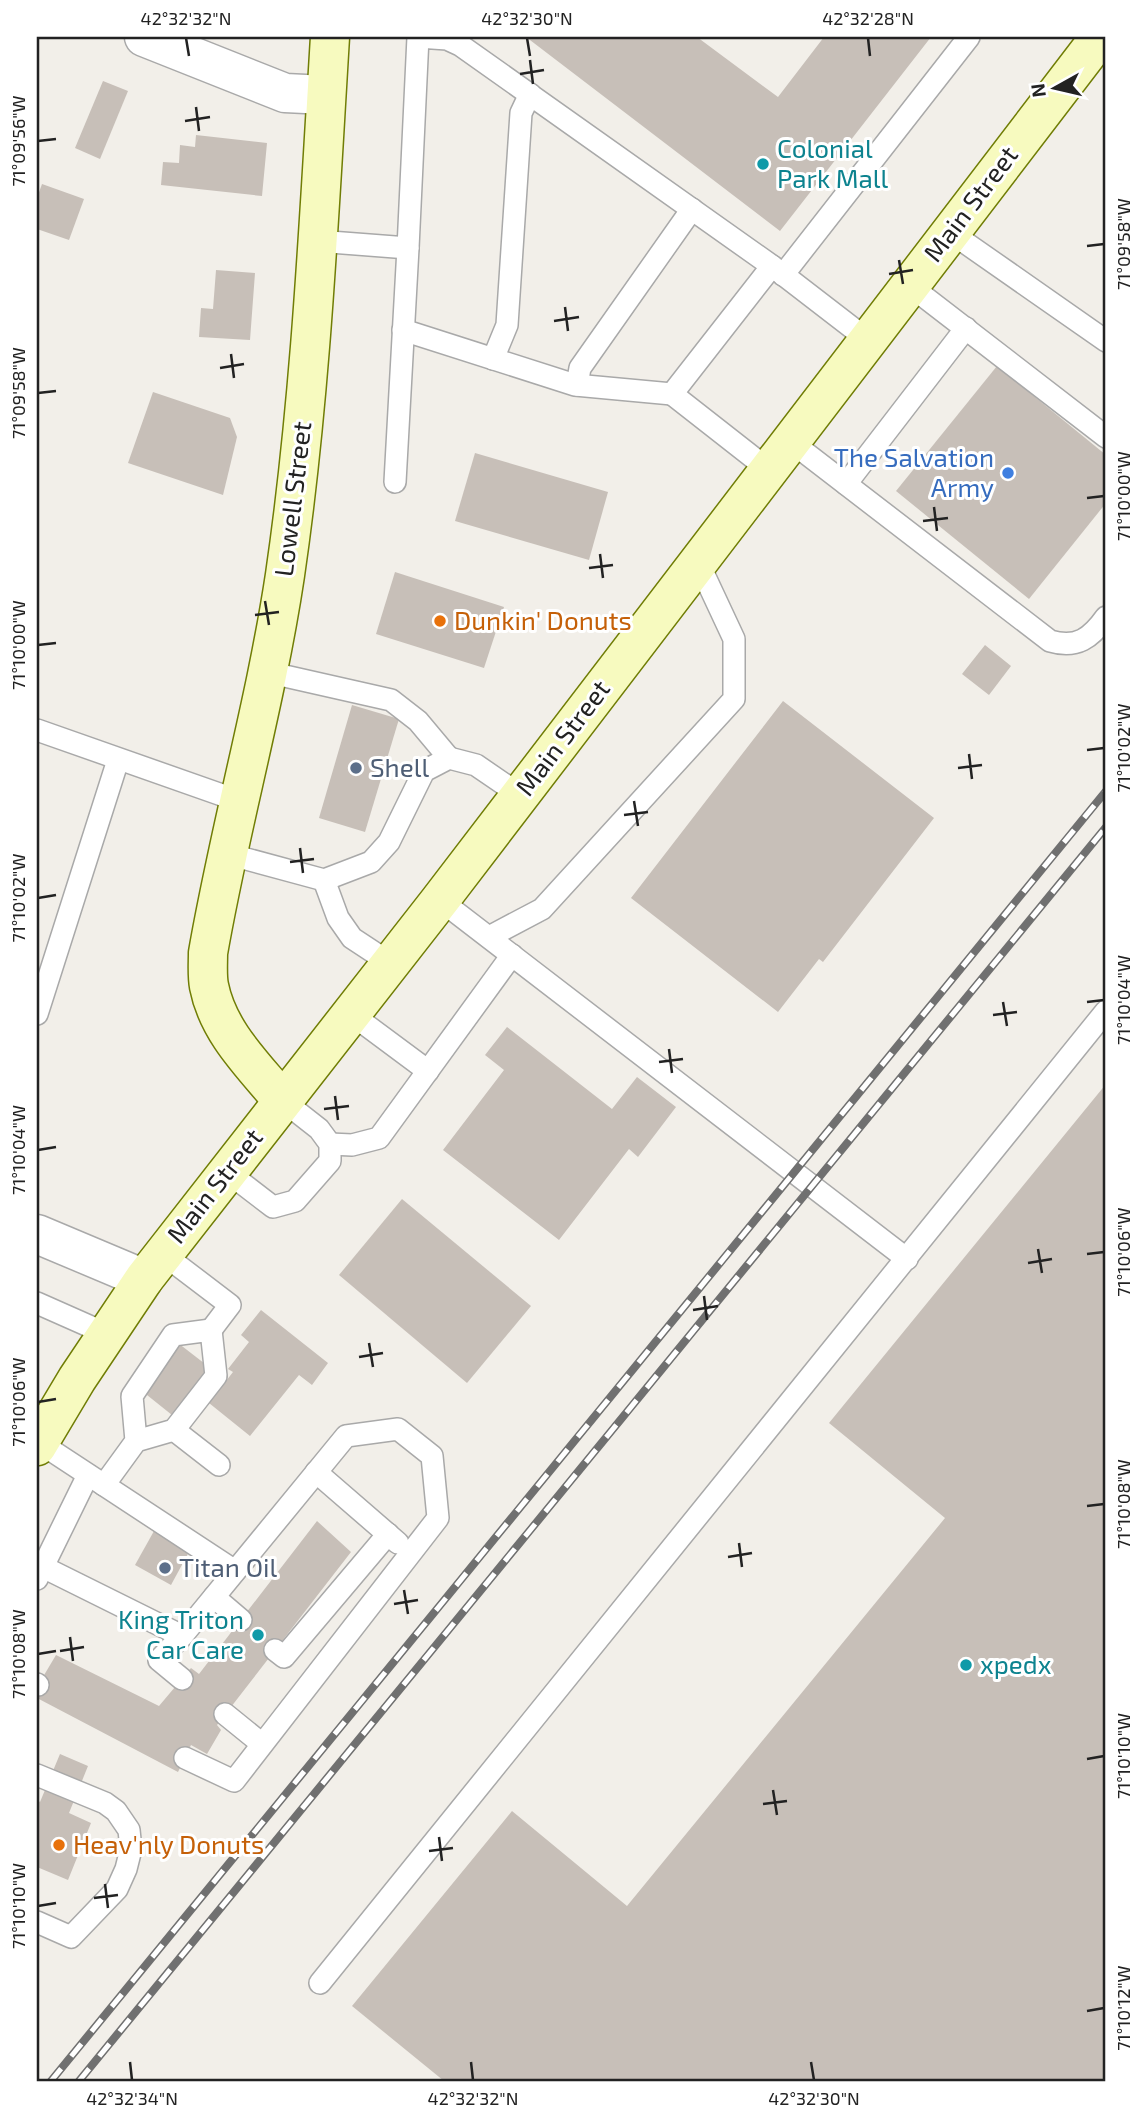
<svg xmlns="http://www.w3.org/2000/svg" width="1143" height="2118" font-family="'Exo 2',sans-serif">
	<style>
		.building { fill: #c7bfb8 }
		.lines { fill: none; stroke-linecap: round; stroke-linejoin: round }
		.service-casing { stroke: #a9a9a9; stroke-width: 24 }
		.minor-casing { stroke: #a9a9a9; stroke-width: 41 }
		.tertiary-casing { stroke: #a9a9a9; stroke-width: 41 }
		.secondary-casing { stroke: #707d05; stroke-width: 41 }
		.service { stroke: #fff; stroke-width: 21 }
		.minor { stroke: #fff; stroke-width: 38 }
		.tertiary { stroke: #fff; stroke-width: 38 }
		.secondary { stroke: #f7fabf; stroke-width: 38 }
		.rail-casing { stroke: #707070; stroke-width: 8 }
		.rail { stroke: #fff; stroke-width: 5; stroke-dasharray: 16; stroke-linecap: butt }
		.ticks { fill: none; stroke: #222; stroke-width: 2.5 }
		.culture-dot { fill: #0f9aa8; stroke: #fff; stroke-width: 2.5 }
		.shop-dot { fill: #3f7fe0; stroke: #fff; stroke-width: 2.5 }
		.food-dot { fill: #e8710a; stroke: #fff; stroke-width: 2.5 }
		.service-dot { fill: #5c6f8a; stroke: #fff; stroke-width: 2.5 }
		.labels { text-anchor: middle; stroke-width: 6; stroke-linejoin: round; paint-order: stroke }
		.culture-label { font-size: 26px; fill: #0d838f; stroke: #fff; text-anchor: start }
		.street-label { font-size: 26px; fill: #222; stroke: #fff }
		.shop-label { font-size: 26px; fill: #366cbe; stroke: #fff; text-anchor: end }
		.food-label { font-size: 26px; fill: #c56008; stroke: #fff; text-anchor: start }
		.service-label { font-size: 26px; fill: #4e5e75; stroke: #fff; text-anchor: start }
		.neatline { fill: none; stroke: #222; stroke-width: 2.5 }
		.ticks-label { font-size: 18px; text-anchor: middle; fill: #222 }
	</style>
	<rect width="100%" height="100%" fill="#f2efe9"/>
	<g class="building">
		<path d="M526,37h171l81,60 46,-60h107l-151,194z"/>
		<path d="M103,81l25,10 -28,68 -25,-11z"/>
		<path d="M196,135l71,8 -5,53 -101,-11 2,-23 16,1 1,-18 15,2z"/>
		<path d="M42,184l42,15 -15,41 -32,-11v-31z"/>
		<path d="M216,270l39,3 -5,67 -51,-3 2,-29 12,1z"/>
		<path d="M997,366l109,89v48l-77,96 -133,-108z"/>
		<path d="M153,392l77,26 7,19 -14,58 -95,-32z"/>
		<path d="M475,453l133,39 -19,68 -134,-39z"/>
		<path d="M395,572l109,35 -20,61 -108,-34z"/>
		<path d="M985,645l26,21 -22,29 -27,-21z"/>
		<path d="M783,701l151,117 -111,144 -4,-3 -41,53 -147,-114z"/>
		<path d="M352,705l47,14 -34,113 -46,-14z"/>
		<path d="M507,1027l105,82 25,-32 39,30 -38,50 -9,-8 -70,91 -116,-90 61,-80 -19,-15z"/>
		<path d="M1106,1084v997h-662l-92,-75 160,-195 115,95 318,-388 -116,-95z"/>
		<path d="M402,1199l129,107 -64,77 -128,-108z"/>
		<path d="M261,1310l67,53 -16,22 -13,-10 -49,61 -41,-33 24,-31 -5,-3 21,-27 -8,-7z"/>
		<path d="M178,1343l31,24 -37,48 -30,-24z"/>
		<path d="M317,1521l34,31 -134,173 4,5 -14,24 -16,-9 -13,27 -141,-74v-11l19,-32 103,51 32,-38 8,6z"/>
		<path d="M154,1531l36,19 -19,35 -36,-20z"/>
		<path d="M60,1754l28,12 -19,47 22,10 -23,57 -31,-13v-67l3,2z"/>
	</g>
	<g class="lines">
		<defs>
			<g id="service">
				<path d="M950,232l156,109"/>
				<path d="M317,241l91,7 10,-211 29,2 13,6 312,221"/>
				<path d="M783,275l186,-238"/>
				<path d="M909,285l197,152"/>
				<path d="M403,330l172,55 97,9"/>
				<path d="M493,359l14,-34 14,-212 9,-19"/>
				<path d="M577,385l3,-17 112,-159"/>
				<path d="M790,441l260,200c27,8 41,-3 56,-24"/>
				<path d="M769,470l-97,-76 100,-128 96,74"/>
				<path d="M395,482l13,-234"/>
				<path d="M846,484l120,-156"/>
				<path d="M267,672l124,28 27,21 31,37"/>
				<path d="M37,730l202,71"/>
				<path d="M228,854l96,26 47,-18 18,-20 35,-71 25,-13 27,7 44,30"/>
				<path d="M324,880l14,38 14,20 38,25"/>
				<path d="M440,900l467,359"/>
				<path d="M489,937l53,-28 192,-210v-60l-36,-77"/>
				<path d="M350,1013l78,58"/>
				<path d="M37,1014l81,-254"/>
				<path d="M330,1144l22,1 27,-7 133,-183"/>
				<path d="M226,1171l47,36 22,-6 35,-40v-17l-11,-15 -37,-29"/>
				<path d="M163,1254l67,51 -19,25"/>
				<path d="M37,1303l70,31"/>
				<path d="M174,1430l45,35"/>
				<path d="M37,1441l198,130"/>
				<path d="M316,1472l82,71"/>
				<path d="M104,1485l32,-44 38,-11 42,-54 -5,-46 -38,5 -41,61 4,45"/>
				<path d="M37,1564l145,72"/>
				<path d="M37,1579l51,-104"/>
				<path d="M214,1597l27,23"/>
				<path d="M275,1650l9,7 104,-123"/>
				<path d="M182,1679l-23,-19 23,-24 164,-200 52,-7 34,27 6,62 -204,263 -49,-23"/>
				<path d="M37,1684l1,1"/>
				<path d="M225,1714l37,30"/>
				<path d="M37,1775l68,28 11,8 13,19 2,19 -5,20 -9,20 -46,48 -34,-15"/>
				<path d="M320,1983l786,-972"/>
			</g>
			<path id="minor" d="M37,1234l107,45"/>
			<path id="tertiary" d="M144,37l141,56 41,2"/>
			<g id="secondary">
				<path d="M282,1100c-29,-35 -64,-68 -73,-114 -2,-10 -1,-22 -1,-33 22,-127 58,-251 77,-378 26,-178 34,-359 45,-538"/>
				<path d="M37,1446l40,-67 67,-100 296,-379 660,-863"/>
			</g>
		</defs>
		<use href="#service" class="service-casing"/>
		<use href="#minor" class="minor-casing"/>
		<use href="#tertiary" class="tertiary-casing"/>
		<use href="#secondary" class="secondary-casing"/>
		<use href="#service" class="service"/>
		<use href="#minor" class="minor"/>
		<use href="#tertiary" class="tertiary"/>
		<use href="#secondary" class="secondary"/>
		<defs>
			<g id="rail">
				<path d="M51,2081l1055,-1290"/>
				<path d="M79,2081l1027,-1254"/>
			</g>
		</defs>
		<use href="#rail" class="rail-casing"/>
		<use href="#rail" class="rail"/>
	</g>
	<path class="ticks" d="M186,38l3,18M527,38l3,18M868,38l2,18M530,60l3,24M520,74l24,-4M196,107l3,24M185,121l25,-4M38,141l18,-2M1087,246l17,-2M899,260l4,24M889,274l24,-4M565,307l3,24M554,321l25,-4M231,354l3,24M220,368l24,-4M38,393l18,-2M1087,498l17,-2M934,507l3,24M923,521l25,-3M600,554l3,24M589,568l24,-3M265,601l4,24M255,615l24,-3M38,645l18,-2M1087,750l17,-2M969,754l3,25M958,768l24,-3M634,801l4,25M624,815l24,-3M300,848l3,25M290,862l24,-3M38,898l18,-3M1003,1002l4,24M1087,1002l17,-2M993,1015l24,-3M669,1049l3,24M659,1062l24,-3M335,1096l3,24M324,1109l25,-3M38,1150l18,-3M1038,1249l4,24M1087,1254l17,-2M1028,1263l24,-4M704,1296l3,24M693,1310l25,-4M369,1343l4,24M359,1357l24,-4M38,1402l18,-3M1087,1506l17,-2M739,1543l3,24M728,1557l24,-4M404,1590l4,24M394,1604l24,-4M70,1637l3,24M60,1651l24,-4M38,1654l18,-3M1087,1759l17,-3M773,1790l4,25M763,1804l24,-3M439,1837l3,24M429,1851l24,-3M105,1884l3,24M94,1898l24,-3M38,1906l18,-3M1087,2011l17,-3M130,2062l2,18M471,2062l2,18M811,2062l3,18"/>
	<g class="culture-dot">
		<circle cx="763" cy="164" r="7"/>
		<circle cx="258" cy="1635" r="7"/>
		<circle cx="966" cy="1665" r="7"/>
	</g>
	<circle class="shop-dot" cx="1008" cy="473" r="7"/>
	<g class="food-dot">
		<circle cx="440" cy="621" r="7"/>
		<circle cx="59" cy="1845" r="7"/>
	</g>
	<g class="service-dot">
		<circle cx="356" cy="768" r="7"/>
		<circle cx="165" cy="1568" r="7"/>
	</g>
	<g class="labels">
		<g class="culture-label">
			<text x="777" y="158">Colonial<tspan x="777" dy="30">Park Mall</tspan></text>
			<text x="244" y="1629" text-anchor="end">King Triton<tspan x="244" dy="30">Car Care</tspan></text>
			<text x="980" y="1674">xpedx</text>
		</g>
		<g class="street-label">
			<text transform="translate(971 204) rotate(-53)" y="9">Main Street</text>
			<text transform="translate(293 499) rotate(-83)" y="9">Lowell Street</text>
			<text transform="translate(563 738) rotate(-53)" y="9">Main Street</text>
			<text transform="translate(215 1186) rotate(-52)" y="9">Main Street</text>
		</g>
		<g class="shop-label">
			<text x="994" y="467">The Salvation<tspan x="994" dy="30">Army</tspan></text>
		</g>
		<g class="food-label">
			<text x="454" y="630">Dunkin' Donuts</text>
			<text x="73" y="1854">Heav'nly Donuts</text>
		</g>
		<g class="service-label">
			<text x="370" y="777">Shell</text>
			<text x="179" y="1577">Titan Oil</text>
		</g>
	</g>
	<rect width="1143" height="2118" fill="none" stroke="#ffffff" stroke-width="77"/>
	<g transform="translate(1055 88) rotate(262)" stroke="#ffffff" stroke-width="5" paint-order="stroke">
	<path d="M0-5L12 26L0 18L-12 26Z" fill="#222222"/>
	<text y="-10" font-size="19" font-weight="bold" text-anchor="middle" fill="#222222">N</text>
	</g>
	<rect x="38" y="38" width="1066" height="2042" class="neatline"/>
	<g class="ticks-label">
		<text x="186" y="25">42°32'32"N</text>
		<text x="527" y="25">42°32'30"N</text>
		<text x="868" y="25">42°32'28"N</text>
		<text transform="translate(19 141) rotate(-90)" y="6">71°09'56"W</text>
		<text transform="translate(1124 244) rotate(-90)" y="6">71°09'58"W</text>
		<text transform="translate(19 393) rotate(-90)" y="6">71°09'58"W</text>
		<text transform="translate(1124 496) rotate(-90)" y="6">71°10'00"W</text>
		<text transform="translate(19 645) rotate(-90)" y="6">71°10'00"W</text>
		<text transform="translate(1124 748) rotate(-90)" y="6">71°10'02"W</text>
		<text transform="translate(19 898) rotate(-90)" y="6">71°10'02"W</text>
		<text transform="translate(1124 1000) rotate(-90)" y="6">71°10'04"W</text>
		<text transform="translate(19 1150) rotate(-90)" y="6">71°10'04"W</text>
		<text transform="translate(1124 1252) rotate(-90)" y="6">71°10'06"W</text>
		<text transform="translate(19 1402) rotate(-90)" y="6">71°10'06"W</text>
		<text transform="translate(1124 1504) rotate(-90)" y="6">71°10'08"W</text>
		<text transform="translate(19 1654) rotate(-90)" y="6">71°10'08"W</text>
		<text transform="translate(1124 1756) rotate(-90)" y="6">71°10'10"W</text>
		<text transform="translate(19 1906) rotate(-90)" y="6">71°10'10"W</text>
		<text transform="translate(1124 2008) rotate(-90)" y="6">71°10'12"W</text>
		<text x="132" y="2105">42°32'34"N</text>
		<text x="473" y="2105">42°32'32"N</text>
		<text x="814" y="2105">42°32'30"N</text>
	</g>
</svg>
